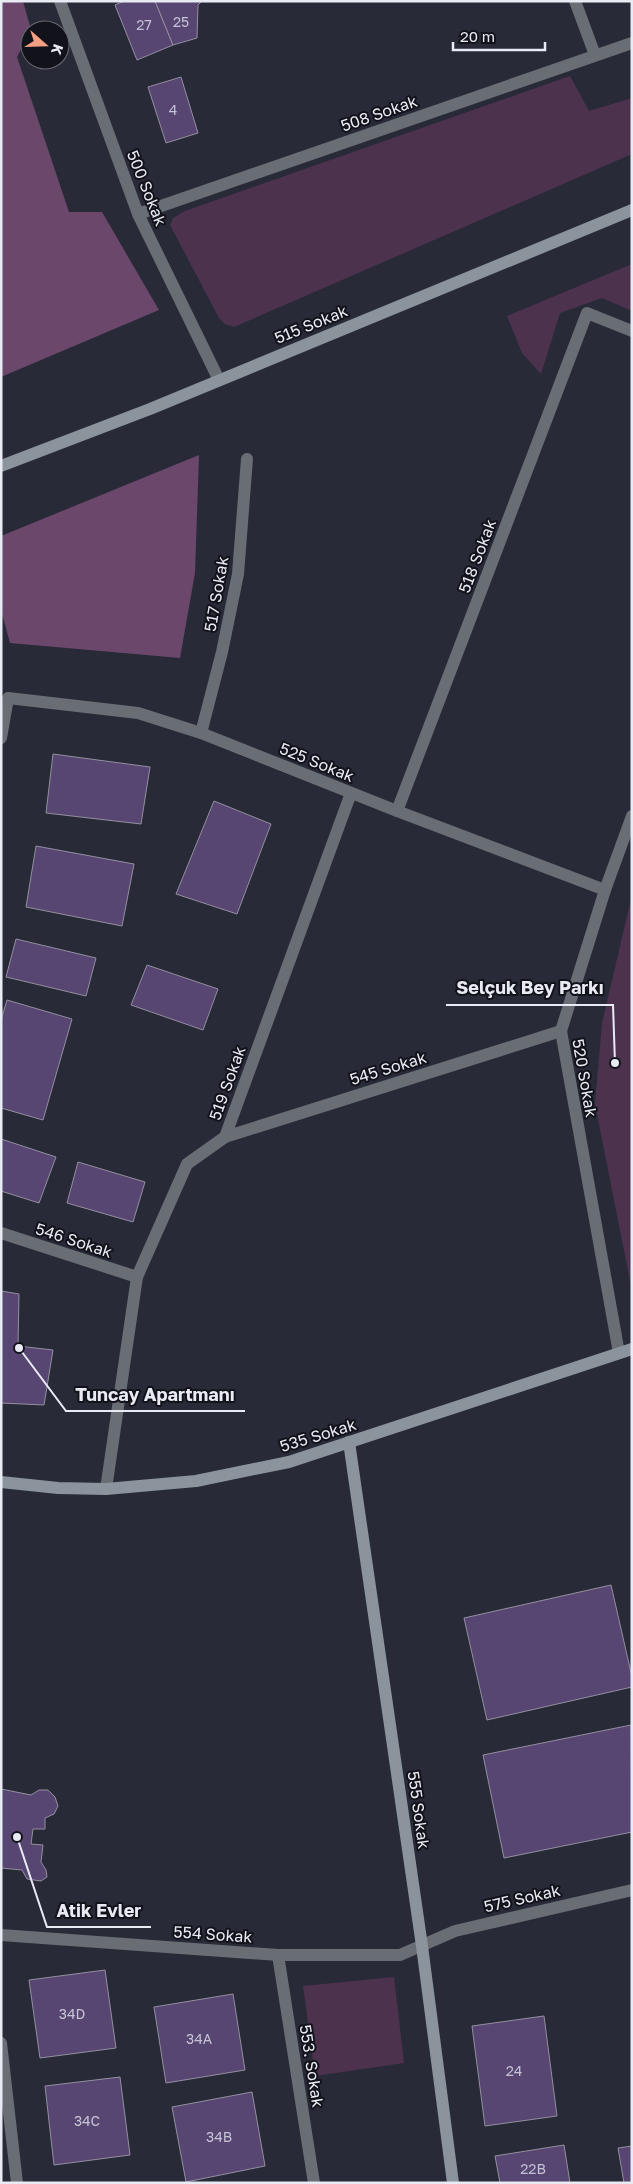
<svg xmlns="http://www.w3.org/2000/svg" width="633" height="2184" font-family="'Golos Text',sans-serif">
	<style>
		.green { fill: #4d324e }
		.forest { fill: #6a476b }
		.building { fill: #574672; stroke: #948f9f }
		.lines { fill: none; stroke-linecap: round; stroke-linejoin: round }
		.street { stroke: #686e74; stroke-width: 12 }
		.secondary { stroke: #8b939d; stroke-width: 12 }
		.labels { text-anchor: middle; stroke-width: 4; stroke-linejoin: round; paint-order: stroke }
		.number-label { font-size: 14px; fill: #c4c2d4 }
		.street-label { font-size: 16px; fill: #e9ebf4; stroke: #12131a }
		.leader { fill: none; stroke: #e9ebf4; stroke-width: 2 }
		.callout-dot { fill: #e9ebf4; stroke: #12131a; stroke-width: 2 }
		.callout-label { font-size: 18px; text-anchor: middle; font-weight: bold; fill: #e9ebf4; stroke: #12131a; stroke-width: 4; stroke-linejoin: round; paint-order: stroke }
	</style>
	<rect width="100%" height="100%" fill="#282a38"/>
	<g class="green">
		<path d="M570,76l19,35 43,-13v56l-398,173 -9,-3 -6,-6 -49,-93 3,-7 12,-7z"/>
		<path d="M632,264v47l-30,-13 -42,15 -19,61 -19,-21 -15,-37z"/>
		<path d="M632,895v396l-37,-187 7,-81z"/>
		<path d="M394,1977l10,86 -89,13 -12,-90z"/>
	</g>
	<g class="forest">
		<path d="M1,1h22l8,29 -14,27 52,155h33l57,98 -158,67z"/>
		<path d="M199,455l-4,118 -15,85 -170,-15 -9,-33v-74z"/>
	</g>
	<g class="building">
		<path d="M124,1h31l18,44 -36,15 -22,-55z"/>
		<path d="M155,1h47l-4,4 -1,33 -24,7z"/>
		<path d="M181,77l17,56 -32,10 -18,-56z"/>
		<path d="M53,754l97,13 -9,57 -95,-11z"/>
		<path d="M214,801l57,23 -34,90 -61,-20z"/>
		<path d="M36,846l98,18 -12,62 -96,-19z"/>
		<path d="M16,939l80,19 -10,38 -80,-19z"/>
		<path d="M147,965l71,24 -15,41 -72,-25z"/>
		<path d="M7,1000l65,19 -29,101 -42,-12v-88z"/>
		<path d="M1,1139l55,18 -17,46 -38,-12z"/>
		<path d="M78,1162l67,20 -12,40 -66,-19z"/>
		<path d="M1,1291l18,3 -1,52 35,4 -9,55 -43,-2z"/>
		<path d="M611,1585l21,92v10l-145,33 -23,-102z"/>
		<path d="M631,1725l1,107 -128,26 -21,-103z"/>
		<path d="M1,1789l30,6 8,-5h9l7,7 3,9 -4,8 -9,4v11h-12l-2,15 12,1 -2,17 5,8 1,7 -6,4 -14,-2 -5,-9 -21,-2z"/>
		<path d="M105,1970l11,78 -76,10 -11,-78z"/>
		<path d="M233,1994l12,76 -79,13 -12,-76z"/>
		<path d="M544,2016l13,100 -72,10 -13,-100z"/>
		<path d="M120,2077l10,78 -76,10 -9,-79z"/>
		<path d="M252,2092l13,74 -79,16 -14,-75z"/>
		<path d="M564,2145l6,38h-70l-5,-27z"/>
		<path d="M632,2146v37h-8l-6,-35z"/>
	</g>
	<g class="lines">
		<g class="street">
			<path d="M60,1l78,213 81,166"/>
			<path d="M575,1l20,54"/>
			<path d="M138,214l494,-171"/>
			<path d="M201,733l21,-81 16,-78 9,-115"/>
			<path d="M1,738l7,-40 130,15 63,20 196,78 208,79"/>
			<path d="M397,811l190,-498 45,18"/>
			<path d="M225,1137l336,-106"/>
			<path d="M1,1233l136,44"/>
			<path d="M619,1353l-58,-322 44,-141 27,-74"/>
			<path d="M106,1489l31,-212 50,-113 38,-27 126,-344"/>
			<path d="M1,1935l277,20h122l55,-24 177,-41"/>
			<path d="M278,1955l36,228"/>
			<path d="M1,2043l16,140"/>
		</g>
		<g class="secondary">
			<path d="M1,466l149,-57 482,-199"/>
			<path d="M349,1442l73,504 31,237"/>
			<path d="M1,1482l57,6 48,1 90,-8 93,-19 343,-113"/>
		</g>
	</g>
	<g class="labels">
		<g class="number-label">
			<text x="181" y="27">25</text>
			<text x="144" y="30">27</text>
			<text x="173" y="115">4</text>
			<text x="72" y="2019">34D</text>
			<text x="199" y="2044">34A</text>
			<text x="514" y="2076">24</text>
			<text x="87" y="2126">34C</text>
			<text x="219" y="2142">34B</text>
			<text x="533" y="2174">22B</text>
		</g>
		<g class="street-label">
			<text transform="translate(379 113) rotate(-19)" y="6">508 Sokak</text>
			<text transform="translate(147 188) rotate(68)" y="6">500 Sokak</text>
			<text transform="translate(311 324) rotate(-22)" y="6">515 Sokak</text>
			<text transform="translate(477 556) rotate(-69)" y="6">518 Sokak</text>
			<text transform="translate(216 594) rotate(-80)" y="6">517 Sokak</text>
			<text transform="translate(317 762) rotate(22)" y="6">525 Sokak</text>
			<text transform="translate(388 1068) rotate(-17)" y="6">545 Sokak</text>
			<text transform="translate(585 1078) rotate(80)" y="6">520 Sokak</text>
			<text transform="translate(227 1083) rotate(-70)" y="6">519 Sokak</text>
			<text transform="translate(74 1240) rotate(18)" y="6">546 Sokak</text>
			<text transform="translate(318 1435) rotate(-17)" y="6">535 Sokak</text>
			<text transform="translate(419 1810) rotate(82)" y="6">555 Sokak</text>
			<text transform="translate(522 1898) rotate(-13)" y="6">575 Sokak</text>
			<text transform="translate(213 1934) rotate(4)" y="6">554 Sokak</text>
			<text transform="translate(312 2066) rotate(81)" y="6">553. Sokak</text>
		</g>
	</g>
	<path class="leader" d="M615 1063L613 1005H446M19 1348L66 1411H245M17 1837L47 1927H151"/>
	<g class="callout-dot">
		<circle cx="615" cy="1063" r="5"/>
		<circle cx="19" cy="1348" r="5"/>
		<circle cx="17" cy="1837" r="5"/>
	</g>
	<g class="callout-label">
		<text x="530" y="994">Selçuk Bey Parkı</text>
		<text x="155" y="1401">Tuncay Apartmanı</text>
		<text x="99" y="1917">Atik Evler</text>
	</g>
	<rect width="633" height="2184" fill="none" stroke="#e9ebf4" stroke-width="5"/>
	<g transform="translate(45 45) rotate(110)"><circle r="24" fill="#12131a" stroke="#686971"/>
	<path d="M0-4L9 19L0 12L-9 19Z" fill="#f39f83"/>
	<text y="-8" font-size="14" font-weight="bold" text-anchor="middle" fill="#e9ebf4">K</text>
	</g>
	<path d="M453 42v8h92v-8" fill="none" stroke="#e9ebf4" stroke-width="2.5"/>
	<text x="460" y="42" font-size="15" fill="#e9ebf4" stroke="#12131a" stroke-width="4" paint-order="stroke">20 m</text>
</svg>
